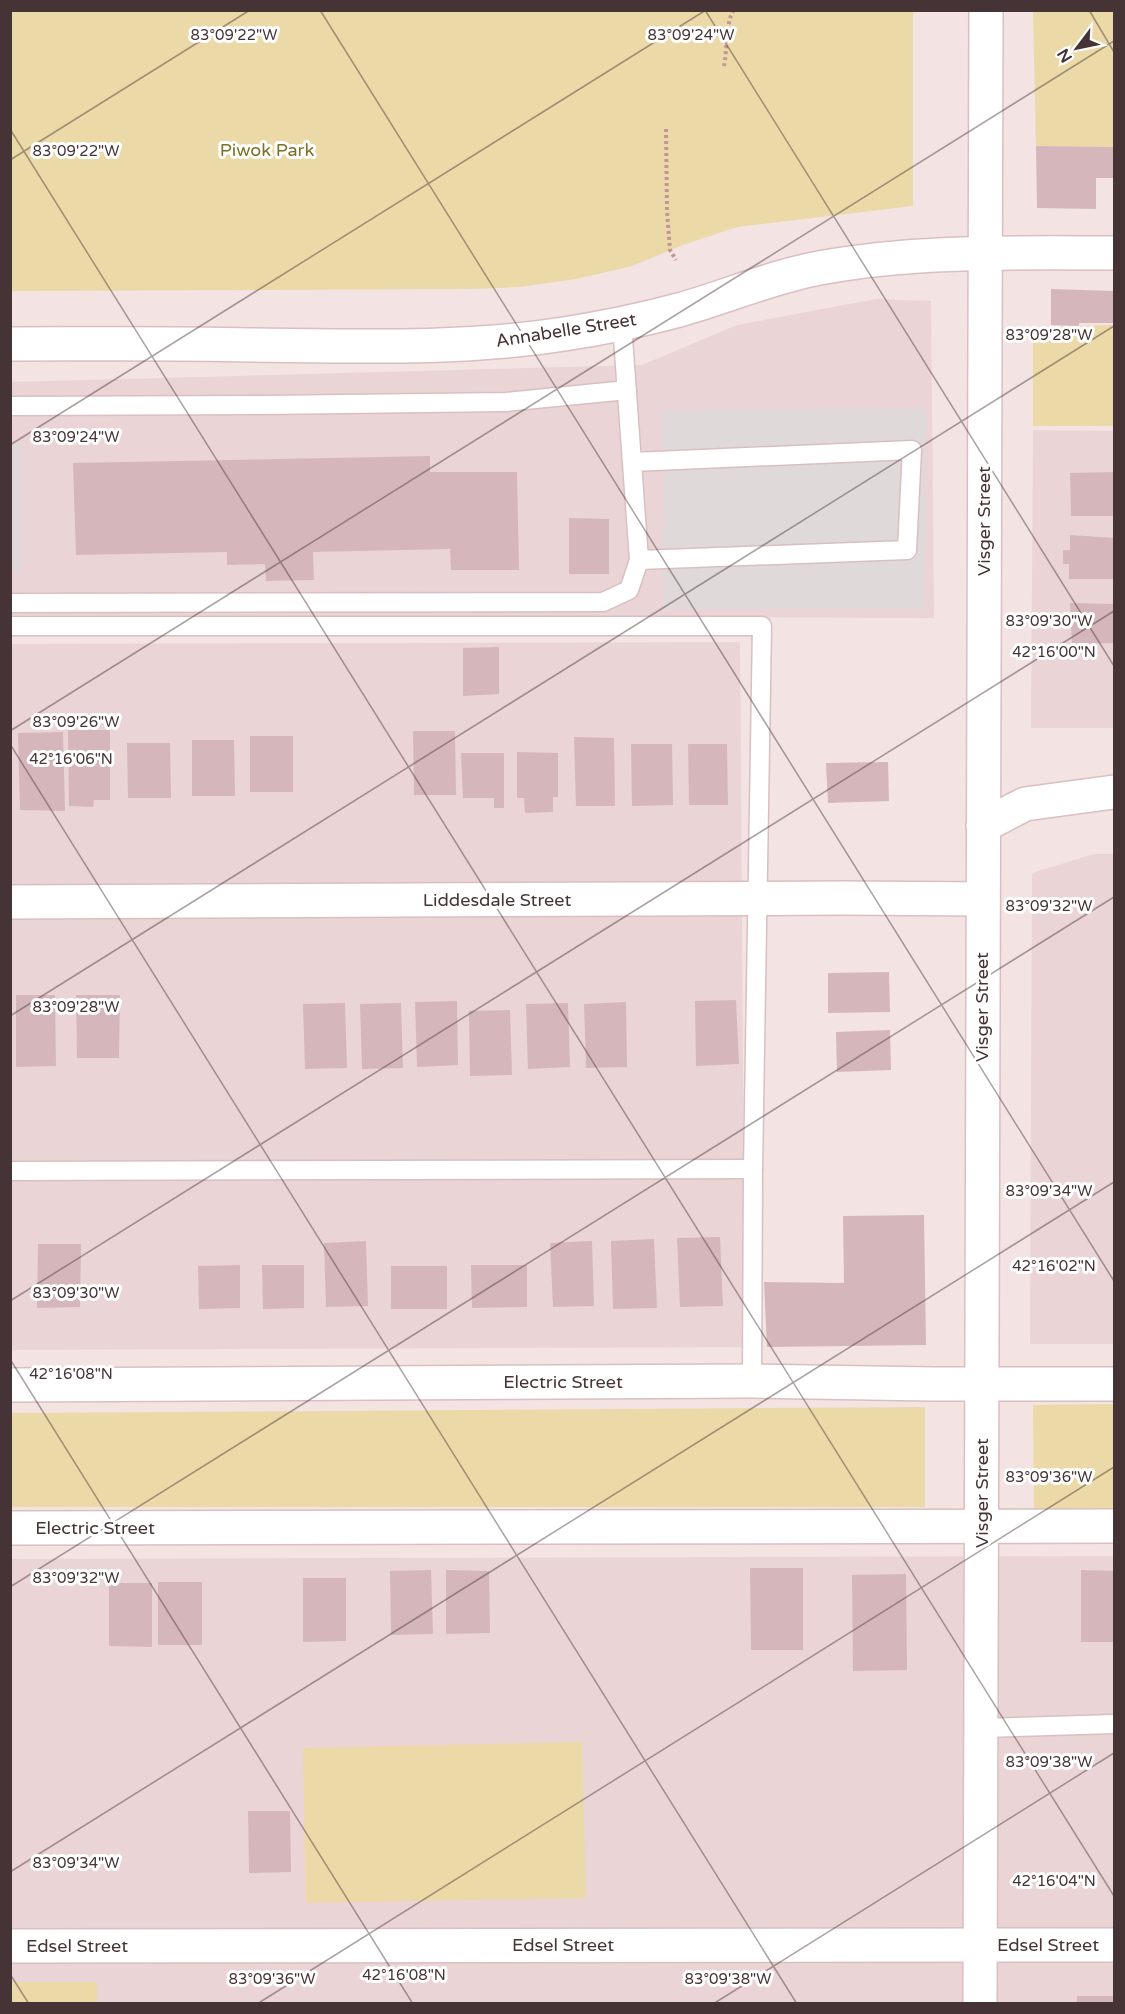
<svg xmlns="http://www.w3.org/2000/svg" width="1125" height="2014" font-family="'Varela Round',sans-serif">
	<style>
		.residential { fill: #ebd4d5 }
		.green { fill: #ebd9a8 }
		.parking { fill: #e0d9da }
		.building { fill: #d5b7bb }
		.lines { fill: none; stroke-linecap: round; stroke-linejoin: round }
		.service-casing { stroke: #dabfc0; stroke-width: 21 }
		.minor-casing { stroke: #dabfc0; stroke-width: 36 }
		.tertiary-casing { stroke: #dabfc0; stroke-width: 36 }
		.path { stroke: #c29598; stroke-width: 4; stroke-dasharray: 3 3; stroke-linecap: butt }
		.service { stroke: #fff; stroke-width: 18 }
		.minor { stroke: #fff; stroke-width: 33 }
		.tertiary { stroke: #fff; stroke-width: 33 }
		.ticks { fill: none; stroke: #453335; stroke-width: 1.5; stroke-opacity: 0.45 }
		.labels { text-anchor: middle; stroke-width: 6; stroke-linejoin: round; paint-order: stroke }
		.park-label { font-size: 18px; fill: #7a7222; stroke: #fff }
		.street-label { font-size: 18px; fill: #453335; stroke: #fff }
		.ticks-label { font-size: 15px; text-anchor: middle; fill: #453335; stroke: #fff; stroke-width: 6; stroke-linejoin: round; paint-order: stroke }
	</style>
	<rect width="100%" height="100%" fill="#f3e3e3"/>
	<g class="residential">
		<path d="M876,299l55,2 3,317 -923,-3 -1,-233 632,-17 95,-40z"/>
		<path d="M1033,430l81,1v297h-83z"/>
		<path d="M740,642l5,705 -734,3 -1,-706z"/>
		<path d="M1094,854h20v490h-84l2,-471z"/>
		<path d="M1114,1556v447h-1103l-1,-444z"/>
	</g>
	<g class="green">
		<path d="M10,11h903v195l-176,21 -54,18 -51,21 -56,13 -56,8 -48,2 -461,2z"/>
		<path d="M1033,11h81v136l-78,-1z"/>
		<path d="M1114,325v101h-81v-99z"/>
		<path d="M1114,1404v105h-80l-1,-104z"/>
		<path d="M925,1407v100h-914v-94z"/>
		<path d="M582,1742l4,156 -280,5 -3,-155z"/>
		<rect x="11" y="1982" width="86" height="21"/>
	</g>
	<g class="parking">
		<path d="M926,408l-2,201h-260v-24l-2,-6 2,-95 -2,-74z"/>
		<path d="M11,442l10,1v130l-10,-1z"/>
	</g>
	<g class="building">
		<path d="M1036,146l78,1v31h-18v31l-59,-1z"/>
		<path d="M1051,289l63,2v32h-35v3l-28,-1z"/>
		<path d="M430,456v16h87l2,98h-68l-1,-21 -137,3 1,28 -48,1 -1,-17 -38,1v-13l-151,3 -3,-92z"/>
		<path d="M1114,472v44h-43l-1,-43z"/>
		<path d="M569,518l40,1v55h-40z"/>
		<path d="M1070,535l44,3v41h-45v-15h-6v-14h7z"/>
		<path d="M1070,603l44,1v39l-42,1z"/>
		<path d="M499,647v47l-36,2v-48z"/>
		<path d="M68,730h42v70h-16l-1,7 -24,-1z"/>
		<path d="M413,731h42l1,64h-42z"/>
		<path d="M63,732l2,79 -45,-1 -2,-77z"/>
		<rect x="250" y="736" width="43" height="56"/>
		<path d="M574,737l40,1 1,68h-39z"/>
		<path d="M192,740h42l1,56h-43z"/>
		<path d="M127,743h43l1,55h-43z"/>
		<path d="M631,744h41l1,61 -41,1z"/>
		<path d="M688,744h39l1,61h-39z"/>
		<path d="M517,752l41,1v44h-5v15l-28,1 -1,-15h-7z"/>
		<path d="M461,753h43v55h-10v-10h-31z"/>
		<path d="M888,762l1,39 -61,2 -2,-40z"/>
		<path d="M889,972l1,40 -62,1v-40z"/>
		<path d="M16,995h39l1,71 -40,1z"/>
		<path d="M76,995h44l-1,63h-42z"/>
		<path d="M736,1000l3,64 -43,2 -1,-65z"/>
		<path d="M457,1001l1,64 -41,2 -2,-65z"/>
		<path d="M626,1002l1,65 -41,1 -2,-64z"/>
		<path d="M345,1003l2,65 -42,1 -2,-65z"/>
		<path d="M401,1003l2,65 -41,1 -2,-65z"/>
		<path d="M568,1003l2,64 -42,2 -2,-65z"/>
		<path d="M510,1010l2,65 -42,1 -1,-65z"/>
		<path d="M890,1030l1,40 -54,2 -1,-40z"/>
		<path d="M924,1215l2,130 -159,2 -3,-65 80,1 -1,-67z"/>
		<path d="M720,1237l3,69 -43,1 -3,-69z"/>
		<path d="M654,1239l3,69 -44,1 -2,-68z"/>
		<path d="M366,1241l2,65 -42,1 -2,-64z"/>
		<path d="M592,1241l2,65 -41,1 -3,-64z"/>
		<path d="M38,1244h43l-1,63 -43,1z"/>
		<path d="M240,1265v43l-41,1 -1,-43z"/>
		<path d="M262,1265h42v43l-41,1z"/>
		<path d="M471,1265h56v42l-55,1z"/>
		<rect x="391" y="1266" width="56" height="43"/>
		<path d="M750,1568h53v82h-52z"/>
		<path d="M431,1570l2,64 -42,1 -1,-64z"/>
		<path d="M446,1570l43,1 1,62 -44,1z"/>
		<path d="M1081,1570l33,1v71h-33z"/>
		<path d="M906,1574l1,96 -54,1 -1,-96z"/>
		<path d="M303,1578h43v63l-43,1z"/>
		<rect x="158" y="1582" width="44" height="63"/>
		<path d="M109,1583h43v64l-43,-1z"/>
		<path d="M248,1811h42l1,61 -42,1z"/>
		<rect x="1077" y="1996" width="37" height="8"/>
	</g>
	<g class="lines">
		<defs>
			<g id="service">
				<path d="M622,324l17,236 268,-10 5,-100 -280,12"/>
				<path d="M10,406l255,-1 241,-3 121,-12"/>
				<path d="M10,603l593,-1 26,-12 10,-30"/>
				<path d="M10,626h752l-9,543 -1,212"/>
				<path d="M10,1171l743,-2"/>
				<path d="M981,1728l133,-4"/>
			</g>
			<g id="minor">
				<path d="M10,344c81,0 161,-1 241,1 104,1 210,5 313,-11 39,-6 78,-14 115,-24 47,-13 92,-33 140,-42 97,-18 197,-15 295,-15"/>
				<path d="M983,826l42,-22 89,-12"/>
				<path d="M10,902l833,-4 140,1"/>
				<path d="M10,1385l742,-4 181,3h181"/>
				<path d="M10,1528l1104,-2"/>
				<path d="M10,1946l1104,-1"/>
			</g>
			<path id="tertiary" d="M980,2004l6,-1994"/>
		</defs>
		<use href="#service" class="service-casing"/>
		<use href="#minor" class="minor-casing"/>
		<use href="#tertiary" class="tertiary-casing"/>
		<g class="path">
			<path d="M724,66c3,-14 2,-47 10,-56"/>
			<path d="M666,129l1,82 3,39 6,10"/>
		</g>
		<use href="#service" class="service"/>
		<use href="#minor" class="minor"/>
		<use href="#tertiary" class="tertiary"/>
	</g>
	<path class="ticks" d="M320,10l794,1271M705,10l409,656M1089,10l25,42M10,129l1104,1767M10,160l240,-150M10,445l696,-435M10,731l1104,-690M10,744l787,1260M10,1016l1104,-690M10,1301l1104,-690M10,1359l403,645M10,1587l1104,-690M10,1872l1104,-690M10,1974l19,30M257,2004l857,-537M713,2004l401,-251"/>
	<g class="labels">
		<g class="park-label">
			<text x="267" y="156">Piwok Park</text>
		</g>
		<g class="street-label">
			<text transform="translate(566 330) rotate(-9)" y="6">Annabelle Street</text>
			<text transform="translate(984 521) rotate(-90)" y="6">Visger Street</text>
			<text x="497" y="906">Liddesdale Street</text>
			<text transform="translate(982 1007) rotate(-90)" y="6">Visger Street</text>
			<text x="563" y="1388">Electric Street</text>
			<text transform="translate(982 1493) rotate(-90)" y="6">Visger Street</text>
			<text x="95" y="1534">Electric Street</text>
			<text x="563" y="1951">Edsel Street</text>
			<text x="1048" y="1951">Edsel Street</text>
			<text x="77" y="1952">Edsel Street</text>
		</g>
	</g>
	<g class="ticks-label">
		<text x="234" y="40">83°09'22"W</text>
		<text x="691" y="40">83°09'24"W</text>
		<text x="76" y="156">83°09'22"W</text>
		<text x="1049" y="340">83°09'28"W</text>
		<text x="76" y="442">83°09'24"W</text>
		<text x="1049" y="626">83°09'30"W</text>
		<text x="1054" y="657">42°16'00"N</text>
		<text x="76" y="727">83°09'26"W</text>
		<text x="71" y="764">42°16'06"N</text>
		<text x="1049" y="911">83°09'32"W</text>
		<text x="76" y="1012">83°09'28"W</text>
		<text x="1049" y="1196">83°09'34"W</text>
		<text x="1054" y="1271">42°16'02"N</text>
		<text x="76" y="1298">83°09'30"W</text>
		<text x="71" y="1379">42°16'08"N</text>
		<text x="1049" y="1482">83°09'36"W</text>
		<text x="76" y="1583">83°09'32"W</text>
		<text x="1049" y="1767">83°09'38"W</text>
		<text x="76" y="1868">83°09'34"W</text>
		<text x="1054" y="1886">42°16'04"N</text>
		<text x="404" y="1980">42°16'08"N</text>
		<text x="272" y="1984">83°09'36"W</text>
		<text x="728" y="1984">83°09'38"W</text>
	</g>
	<rect width="1125" height="2014" fill="none" stroke="#453335" stroke-width="24"/>
	<g transform="translate(1077 48) rotate(238)" stroke="#ffffff" stroke-width="4.5" paint-order="stroke">
	<path d="M0-4.5L10 22L0 15L-10 22Z" fill="#453335"/>
	<text y="-9" font-size="16" font-weight="bold" text-anchor="middle" fill="#453335">N</text>
	</g>
</svg>
